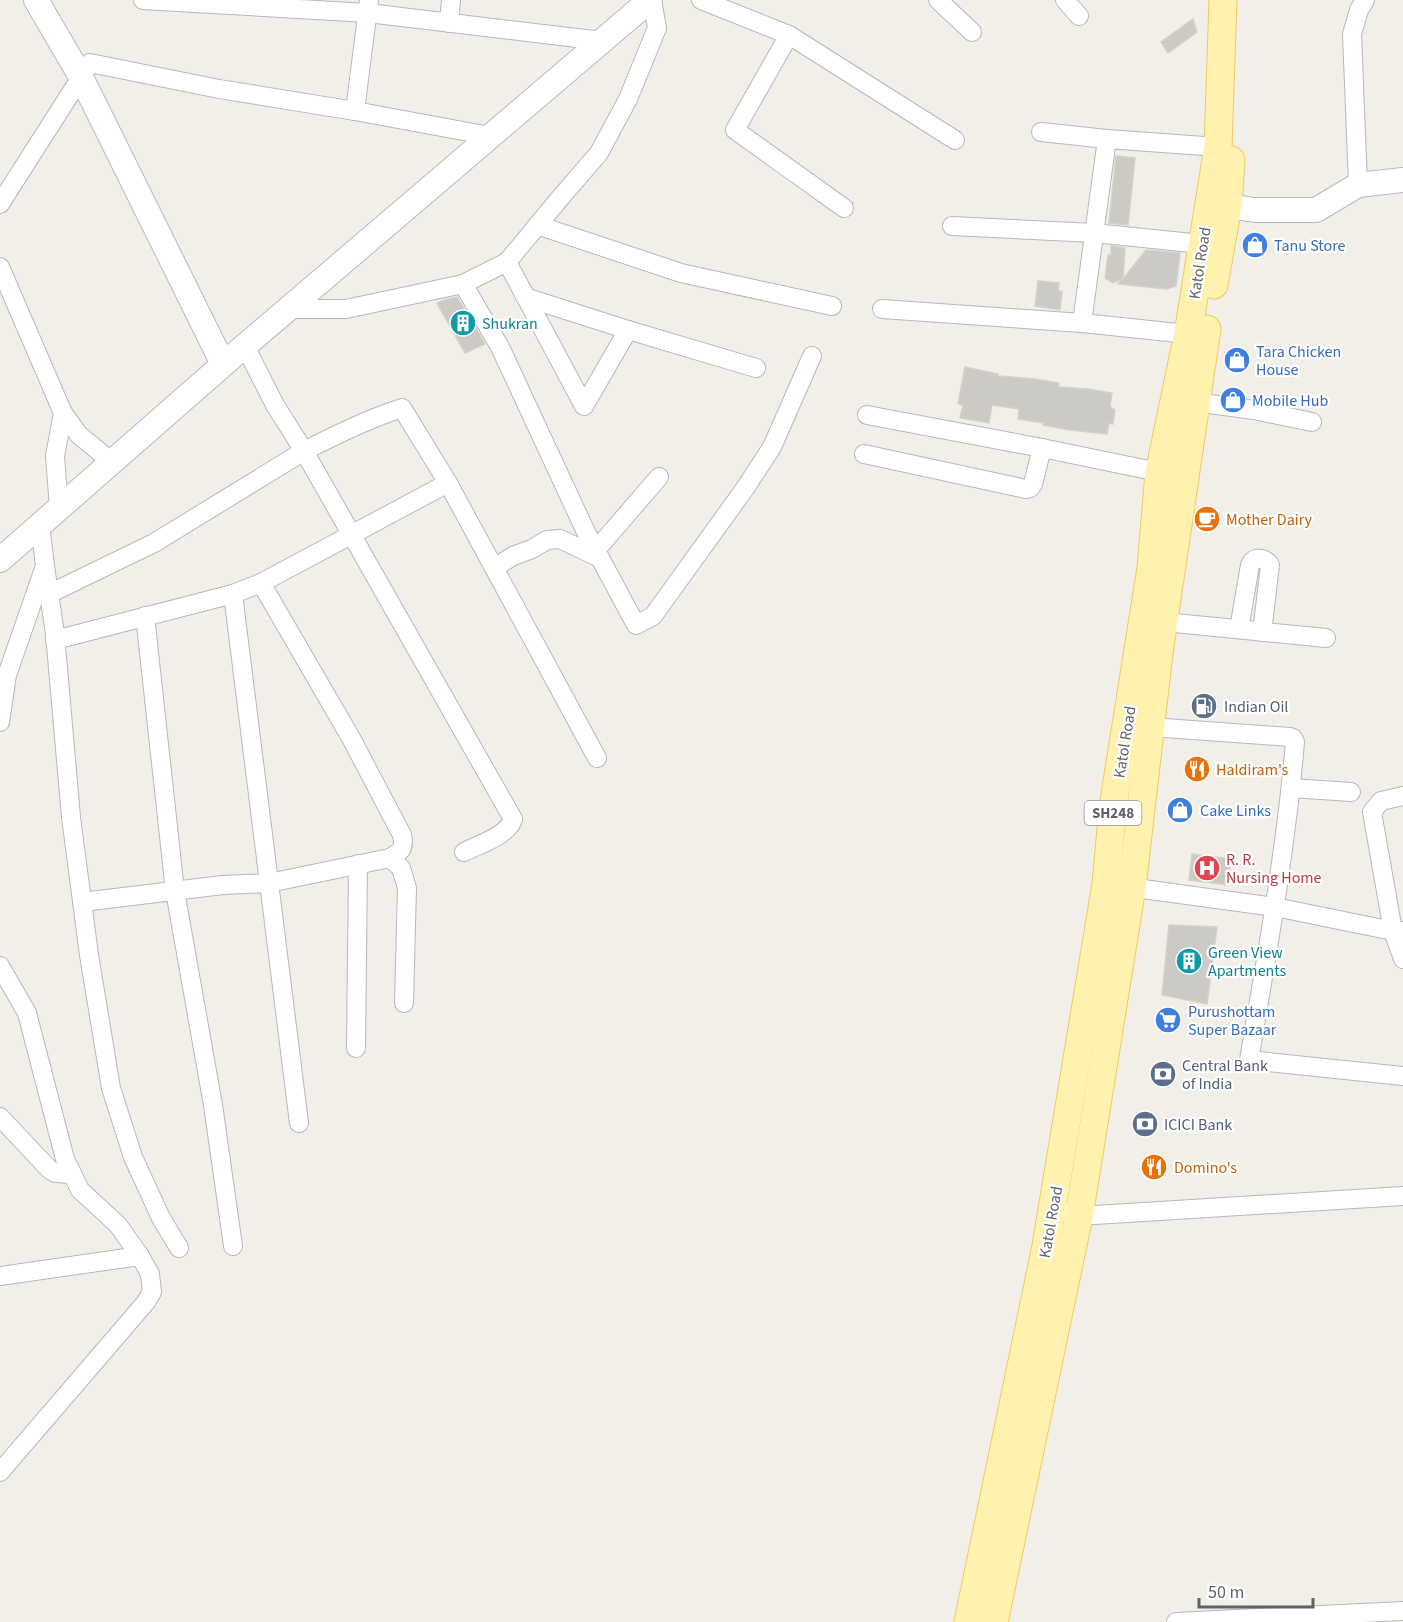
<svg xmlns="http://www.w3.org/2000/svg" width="1403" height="1622" font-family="'Source Sans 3',sans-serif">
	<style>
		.building { fill: #cccac5; stroke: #d6d1c6; stroke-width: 1.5 }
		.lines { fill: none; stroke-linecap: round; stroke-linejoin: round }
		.street-casing { stroke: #b5b8bc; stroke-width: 20 }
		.secondary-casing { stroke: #b6babf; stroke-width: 26 }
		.primary-casing { stroke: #f2c960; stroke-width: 29 }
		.street { stroke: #fff; stroke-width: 18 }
		.secondary { stroke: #fff; stroke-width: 24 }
		.primary { stroke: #fff2af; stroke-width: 27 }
		.labels { text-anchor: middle; stroke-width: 4.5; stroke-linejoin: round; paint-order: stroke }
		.shield { fill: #fff; stroke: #8f9295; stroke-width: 1.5 }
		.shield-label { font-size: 15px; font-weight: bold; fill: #5f6368 }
		.shop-label { font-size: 16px; fill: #366cbe; stroke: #fff; text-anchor: start }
		.street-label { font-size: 16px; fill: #5f6368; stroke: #fff }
		.culture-label { font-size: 16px; fill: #0d838f; stroke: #fff; text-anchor: start }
		.food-label { font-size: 16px; fill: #c56008; stroke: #fff; text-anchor: start }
		.service-label { font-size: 16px; fill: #4e5e75; stroke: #fff; text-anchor: start }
		.health-label { font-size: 16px; fill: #be3a42; stroke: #fff; text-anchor: start }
	</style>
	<rect width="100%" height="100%" fill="#f1efe8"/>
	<g class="building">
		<path d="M1193,19l4,13 -29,21 -7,-11z"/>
		<path d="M1116,156l19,2 -7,67 -19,-2z"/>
		<path d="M1111,246l14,2 -2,31 23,-29 34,3 -4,33 -9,3 -49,-5 4,-5 -9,4 -8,-5 3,-23h3z"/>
		<path d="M1038,281l21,2 -1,8h4l-2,19 -25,-4z"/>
		<path d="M457,297l28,47 -20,9 -28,-50 7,-3z"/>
		<path d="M965,367l33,7v2l37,3 24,4 -1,4 30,2 24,4 -2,14 5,3 -2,14 -4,-1 -2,11 -37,-4 -27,-5 1,-2 -26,-4 1,-10 -27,-4 -3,18 -29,-5 3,-13 -5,-1z"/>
		<path d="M1192,854l39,5 -3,26 -39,-5z"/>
		<path d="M1169,925l48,2 -10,77 -45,-9z"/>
	</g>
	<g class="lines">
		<defs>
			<g id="street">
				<path d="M143,0l225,13 234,28"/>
				<path d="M701,0l88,35 -54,95 109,78"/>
				<path d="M938,0l34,32"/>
				<path d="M1065,0l14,16"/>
				<path d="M449,23l2,-23"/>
				<path d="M789,35l166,105"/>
				<path d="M355,111l14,-111"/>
				<path d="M1041,132l66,7 -25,184"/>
				<path d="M1107,139l111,8"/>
				<path d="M1358,185l-6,-151 7,-24 6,-10"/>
				<path d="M0,204l90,-141 129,26 136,22 135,25"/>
				<path d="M537,225l144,48 151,33"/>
				<path d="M952,226l142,7 108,11"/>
				<path d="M507,262l77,144 44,-76"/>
				<path d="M0,267l63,146 -8,43 4,52"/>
				<path d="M463,284l37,63 85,183 51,95 17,-9 93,-129 26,-40 40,-91"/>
				<path d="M525,297l103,33 128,38"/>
				<path d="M288,309h58l117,-25 44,-22 54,-65 38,-44 29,-54 29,-71 -5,-28"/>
				<path d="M882,309l200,14 106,11"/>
				<path d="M1195,402l59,8 58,12"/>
				<path d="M63,413l16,22 33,27"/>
				<path d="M867,415l175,33 126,26"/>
				<path d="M864,454l162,35 4,-1 3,-4 9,-36"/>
				<path d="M596,550l63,-73"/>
				<path d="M45,566l10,68 16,183 18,138 22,133 22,69 28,61 18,30"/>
				<path d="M494,568l19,-12 19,-7 15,-9 13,-1 40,19"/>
				<path d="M261,583l187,-100"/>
				<path d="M49,594l105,-51 150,-92 -29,-46 -30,-59"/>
				<path d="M233,594l66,529"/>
				<path d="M145,616l30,275 38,214 20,141"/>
				<path d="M1165,622l161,16"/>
				<path d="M1239,629l11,-64c4,-9 14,-8 20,0l-8,67"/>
				<path d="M55,640l178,-46 28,-11 90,155 51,97c3,14 -1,16 -12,23l-121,25 -46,2 -141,17"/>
				<path d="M0,722l7,-47 38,-109 -5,-41"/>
				<path d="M1151,727l139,10 3,1 2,4c-9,107 -28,212 -46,318l154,16"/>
				<path d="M1291,788l60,4"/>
				<path d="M1403,796l-22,5 -9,11 21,119 10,28"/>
				<path d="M464,852c14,-7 45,-17 49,-33l-209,-368c32,-16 64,-32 98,-43l46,75 149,275"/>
				<path d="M390,858l11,10 6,20 -3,115"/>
				<path d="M1121,886l154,21 118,24h10"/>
				<path d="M0,966l27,47 38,146 15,31 38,35 22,31 10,18 2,18 -6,10 -146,170"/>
				<path d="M356,1048l2,-184"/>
				<path d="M0,1117l49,52 6,4 17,1"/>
				<path d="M1069,1212l10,4 324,-20"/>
				<path d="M0,1276l140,-20"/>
				<path d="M1176,1622l227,-11"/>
			</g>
			<g id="secondary">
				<path d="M36,0l45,77 142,287"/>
				<path d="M1209,202l19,4 27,4h61l42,-25 45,-5"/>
				<path d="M0,560l233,-204 417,-356"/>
			</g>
			<g id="primary">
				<path d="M1214,285l14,-79 3,-46"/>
				<path d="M968,1622l78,-376 60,-362 7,-77 38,-239 8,-95 29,-139 30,-187 5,-147"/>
				<path d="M994,1622l85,-406 53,-329 27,-234 48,-324"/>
			</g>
		</defs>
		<use href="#street" class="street-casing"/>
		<use href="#secondary" class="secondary-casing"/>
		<use href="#primary" class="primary-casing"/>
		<use href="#street" class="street"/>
		<use href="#secondary" class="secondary"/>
		<use href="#primary" class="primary"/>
	</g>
	<defs>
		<symbol id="shop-disc" viewBox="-11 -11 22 22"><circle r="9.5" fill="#3f7fe0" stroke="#fff"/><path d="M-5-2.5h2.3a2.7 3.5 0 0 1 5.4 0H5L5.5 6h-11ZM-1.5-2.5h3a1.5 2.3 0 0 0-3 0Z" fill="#fff"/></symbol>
		<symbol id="building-disc" viewBox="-11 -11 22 22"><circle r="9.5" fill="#0f9aa8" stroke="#fff"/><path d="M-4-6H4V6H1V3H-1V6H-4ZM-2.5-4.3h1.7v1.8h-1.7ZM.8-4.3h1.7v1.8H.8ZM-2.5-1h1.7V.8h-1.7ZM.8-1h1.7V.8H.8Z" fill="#fff"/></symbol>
		<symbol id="cafe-disc" viewBox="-11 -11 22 22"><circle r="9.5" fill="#e8710a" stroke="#fff"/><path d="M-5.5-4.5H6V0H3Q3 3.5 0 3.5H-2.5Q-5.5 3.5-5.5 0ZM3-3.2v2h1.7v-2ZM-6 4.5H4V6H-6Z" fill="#fff"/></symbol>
		<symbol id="fuel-disc" viewBox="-11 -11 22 22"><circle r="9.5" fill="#5c6f8a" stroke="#fff"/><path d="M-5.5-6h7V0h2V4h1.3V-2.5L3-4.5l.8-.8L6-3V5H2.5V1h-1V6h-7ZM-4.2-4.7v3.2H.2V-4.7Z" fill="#fff"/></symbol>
		<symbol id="restaurant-disc" viewBox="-11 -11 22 22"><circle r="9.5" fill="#e8710a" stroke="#fff"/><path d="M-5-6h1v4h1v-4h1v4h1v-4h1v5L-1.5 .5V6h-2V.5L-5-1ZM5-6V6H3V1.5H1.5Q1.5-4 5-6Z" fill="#fff"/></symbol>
		<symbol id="hospital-disc" viewBox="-11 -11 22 22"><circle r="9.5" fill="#e0444e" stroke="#fff"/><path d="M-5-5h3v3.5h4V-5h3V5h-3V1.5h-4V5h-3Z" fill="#fff"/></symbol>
		<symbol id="supermarket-disc" viewBox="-11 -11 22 22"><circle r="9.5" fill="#3f7fe0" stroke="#fff"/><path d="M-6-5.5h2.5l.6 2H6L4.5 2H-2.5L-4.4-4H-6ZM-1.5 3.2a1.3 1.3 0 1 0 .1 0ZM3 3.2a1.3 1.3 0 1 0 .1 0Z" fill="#fff"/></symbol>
		<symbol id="bank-disc" viewBox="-11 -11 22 22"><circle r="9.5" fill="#5c6f8a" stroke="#fff"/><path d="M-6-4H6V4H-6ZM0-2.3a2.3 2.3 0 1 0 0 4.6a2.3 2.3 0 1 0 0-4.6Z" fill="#fff"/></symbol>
	</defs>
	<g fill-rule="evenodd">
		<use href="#shop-disc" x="1240" y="230" width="30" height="30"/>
		<use href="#building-disc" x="448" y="308" width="30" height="30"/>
		<use href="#shop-disc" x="1222" y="345" width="30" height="30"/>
		<use href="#shop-disc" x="1218" y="385" width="30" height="30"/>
		<use href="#cafe-disc" x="1192" y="504" width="30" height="30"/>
		<use href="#fuel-disc" x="1189" y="691" width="30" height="30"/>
		<use href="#restaurant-disc" x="1182" y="754" width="30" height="30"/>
		<use href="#shop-disc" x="1165" y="795" width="30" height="30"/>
		<use href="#hospital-disc" x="1192" y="853" width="30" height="30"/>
		<use href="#building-disc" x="1174" y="946" width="30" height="30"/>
		<use href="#supermarket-disc" x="1153" y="1005" width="30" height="30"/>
		<use href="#bank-disc" x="1148" y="1059" width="30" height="30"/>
		<use href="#bank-disc" x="1130" y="1109" width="30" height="30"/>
		<use href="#restaurant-disc" x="1139" y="1152" width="30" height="30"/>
	</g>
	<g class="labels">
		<rect class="shield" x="1084.5" y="801" width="57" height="24" rx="4.5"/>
		<g class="shield-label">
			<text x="1113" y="818">SH248</text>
		</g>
		<g class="shop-label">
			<text x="1274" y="251">Tanu Store</text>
			<text x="1256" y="357">Tara Chicken<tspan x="1256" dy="18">House</tspan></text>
			<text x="1252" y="406">Mobile Hub</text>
			<text x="1200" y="816">Cake Links</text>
			<text x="1188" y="1017">Purushottam<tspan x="1188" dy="18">Super Bazaar</tspan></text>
		</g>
		<g class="street-label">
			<text transform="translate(1199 263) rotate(-81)" y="6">Katol Road</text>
			<text transform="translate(1124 742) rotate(-81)" y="6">Katol Road</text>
			<text transform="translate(1050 1222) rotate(-80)" y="6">Katol Road</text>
		</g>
		<g class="culture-label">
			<text x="482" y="329">Shukran</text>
			<text x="1208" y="958">Green View<tspan x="1208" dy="18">Apartments</tspan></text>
		</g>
		<g class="food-label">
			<text x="1226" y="525">Mother Dairy</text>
			<text x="1216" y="775">Haldiram's</text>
			<text x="1174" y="1173">Domino's</text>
		</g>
		<g class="service-label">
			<text x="1224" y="712">Indian Oil</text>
			<text x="1182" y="1071">Central Bank<tspan x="1182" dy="18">of India</tspan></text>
			<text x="1164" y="1130">ICICI Bank</text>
		</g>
		<g class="health-label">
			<text x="1226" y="865">R. R.<tspan x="1226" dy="18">Nursing Home</tspan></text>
		</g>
	</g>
	<path d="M1199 1598v9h114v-9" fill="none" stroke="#5f6368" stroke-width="3"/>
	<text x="1208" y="1598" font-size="18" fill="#5f6368" stroke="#ffffff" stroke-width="4.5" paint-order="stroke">50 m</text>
</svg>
